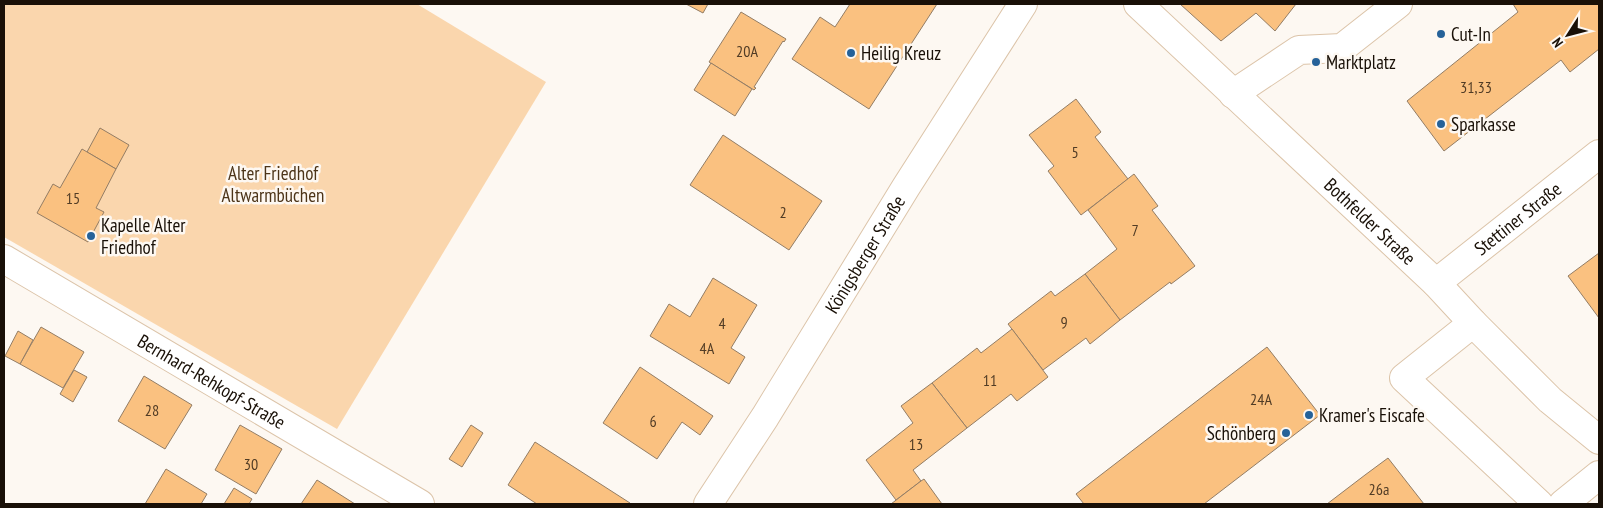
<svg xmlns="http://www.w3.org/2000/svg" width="1603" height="508" font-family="'PT Sans Narrow',sans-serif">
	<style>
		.green { fill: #fad6ad }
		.building { fill: #fac180; stroke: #937d65 }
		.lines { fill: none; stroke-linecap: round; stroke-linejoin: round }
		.minor-casing { stroke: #dcc4a9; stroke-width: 30 }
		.minor { stroke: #fff; stroke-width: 28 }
		.poi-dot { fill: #266299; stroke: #fdf8f2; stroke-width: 2 }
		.labels { text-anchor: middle; stroke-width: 5; stroke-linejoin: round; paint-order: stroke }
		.number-label { font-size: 16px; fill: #513c25 }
		.poi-label { font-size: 19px; fill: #191007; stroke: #fdf8f2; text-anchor: start }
		.park-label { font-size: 19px; fill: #4d3519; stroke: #fdf8f2 }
		.street-label { font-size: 19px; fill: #191007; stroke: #fdf8f2 }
	</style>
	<rect width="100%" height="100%" fill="#fdf8f2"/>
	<path class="green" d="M4,4h413l129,78 -209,347 -333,-192z"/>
	<g class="building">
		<path d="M686,4h22l-5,9z"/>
		<path d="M850,4h87l-68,105 -77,-50 28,-42 15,10z"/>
		<path d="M1180,4h116l-21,27 -19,-18 -35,28z"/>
		<path d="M1513,4h86v45l-29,23 -9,-12 -117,91 -37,-50 111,-89z"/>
		<path d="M741,12l45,27 -2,3 -1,-1 -29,46 2,1 -2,2 -45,-28z"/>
		<path d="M711,63l41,26 -17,27 -41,-26z"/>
		<path d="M1076,99l25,33 -6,5 33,42 -47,36 -33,-44 6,-5 -25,-31z"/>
		<path d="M100,128l29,17 -13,24 -29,-17z"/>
		<path d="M723,135l99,66 -33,49 -99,-65z"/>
		<path d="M82,149l34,20 -20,39 8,4 -16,30 -51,-29 16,-29 7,4z"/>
		<path d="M1134,174l24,32 -6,4 43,56 -24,18 -1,-2 -50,38 -35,-46 32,-25 -29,-39z"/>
		<path d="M1599,253v65l-31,-42z"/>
		<path d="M1085,274l35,46 -30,24 -4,-6 -43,32 -35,-46 43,-33 4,5z"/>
		<path d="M713,278l44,27 -26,43 14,9 -16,27 -79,-48 19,-32 21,13z"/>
		<path d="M41,327l43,25 -21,36 -43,-24z"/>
		<path d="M1012,329l36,48 -31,24 -6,-7 -44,34 -35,-45 45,-35 4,5z"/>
		<path d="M18,331l15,9 -13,24 -15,-8z"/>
		<path d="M1267,347l53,68 -116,89h-120l-8,-10z"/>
		<path d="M640,367l73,49 -13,19 -18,-13 -25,37 -54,-36z"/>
		<path d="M74,370l13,7 -14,25 -13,-8z"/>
		<path d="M144,376l48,29 -27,44 -47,-28z"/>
		<path d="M932,383l35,45 -54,42 8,11 -25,19 -30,-40 47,-37 -12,-17z"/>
		<path d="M240,425l42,24 -26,45 -41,-24z"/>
		<path d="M471,425l12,8 -21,34 -13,-8z"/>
		<path d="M535,442l95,61 -1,1h-92l-29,-19z"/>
		<path d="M1388,458l36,46h-97l38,-29z"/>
		<path d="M166,469l41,25 -6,10h-56z"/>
		<path d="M924,479l18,25h-51l30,-23z"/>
		<path d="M317,480l38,24h-54z"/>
		<path d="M234,488l18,11 -3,5h-25z"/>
	</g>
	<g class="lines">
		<defs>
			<g id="minor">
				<path id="s1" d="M1138,4l298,279 37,40 77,77 49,40"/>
				<path d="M1233,94l66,-44 43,-2 56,-44"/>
				<path id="s2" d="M4,259l416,245"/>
				<path id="s3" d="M1436,283l163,-129"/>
				<path d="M1473,323l-69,55 135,126"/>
				<path id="s4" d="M708,504l57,-87 141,-230 117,-183"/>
				<path d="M1563,504l36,-29"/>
			</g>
		</defs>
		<use href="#minor" class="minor-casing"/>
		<use href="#minor" class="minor"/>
	</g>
	<g class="poi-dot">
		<circle cx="1441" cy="34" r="5"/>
		<circle cx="851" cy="53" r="5"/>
		<circle cx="1316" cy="62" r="5"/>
		<circle cx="1441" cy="124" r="5"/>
		<circle cx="91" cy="236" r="5"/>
		<circle cx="1309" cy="415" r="5"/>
		<circle cx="1286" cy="433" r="5"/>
	</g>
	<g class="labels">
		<g class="number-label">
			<text x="747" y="57">20A</text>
			<text x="1476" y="93">31,33</text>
			<text x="1075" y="158">5</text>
			<text x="73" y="204">15</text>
			<text x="783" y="218">2</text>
			<text x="1135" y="236">7</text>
			<text x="1064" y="328">9</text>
			<text x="722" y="329">4</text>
			<text x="707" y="354">4A</text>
			<text x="990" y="386">11</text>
			<text x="1261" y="405">24A</text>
			<text x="152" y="416">28</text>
			<text x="653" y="427">6</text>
			<text x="916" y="450">13</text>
			<text x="251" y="470">30</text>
			<text x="1379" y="495">26a</text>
		</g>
		<g class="poi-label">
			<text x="1451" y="41">Cut-In</text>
			<text x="861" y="60">Heilig Kreuz</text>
			<text x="1326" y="69">Marktplatz</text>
			<text x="1451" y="131">Sparkasse</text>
			<text x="101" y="232">Kapelle Alter<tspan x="101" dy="22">Friedhof</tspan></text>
			<text x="1319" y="422">Kramer's Eiscafe</text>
			<text x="1276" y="440" text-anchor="end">Schönberg</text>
		</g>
		<g class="park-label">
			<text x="273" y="180">Alter Friedhof<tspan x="273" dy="22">Altwarmbüchen</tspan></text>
		</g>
		<g class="street-label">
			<text dy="7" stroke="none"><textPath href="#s3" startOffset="104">Stettiner Straße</textPath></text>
			<text dy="7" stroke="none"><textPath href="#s1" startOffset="318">Bothfelder Straße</textPath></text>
			<text dy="7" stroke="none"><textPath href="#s4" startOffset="295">Königsberger Straße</textPath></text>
			<text dy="7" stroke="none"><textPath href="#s2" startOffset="241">Bernhard-Rehkopf-Straße</textPath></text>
		</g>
	</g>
	<rect width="1603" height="508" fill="none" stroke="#191007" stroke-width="10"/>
	<g transform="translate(1568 35) rotate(234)" stroke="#fdf8f2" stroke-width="4" paint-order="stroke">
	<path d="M0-4L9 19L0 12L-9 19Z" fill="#191007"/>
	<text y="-8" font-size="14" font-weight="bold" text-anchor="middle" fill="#191007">N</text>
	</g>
</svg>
